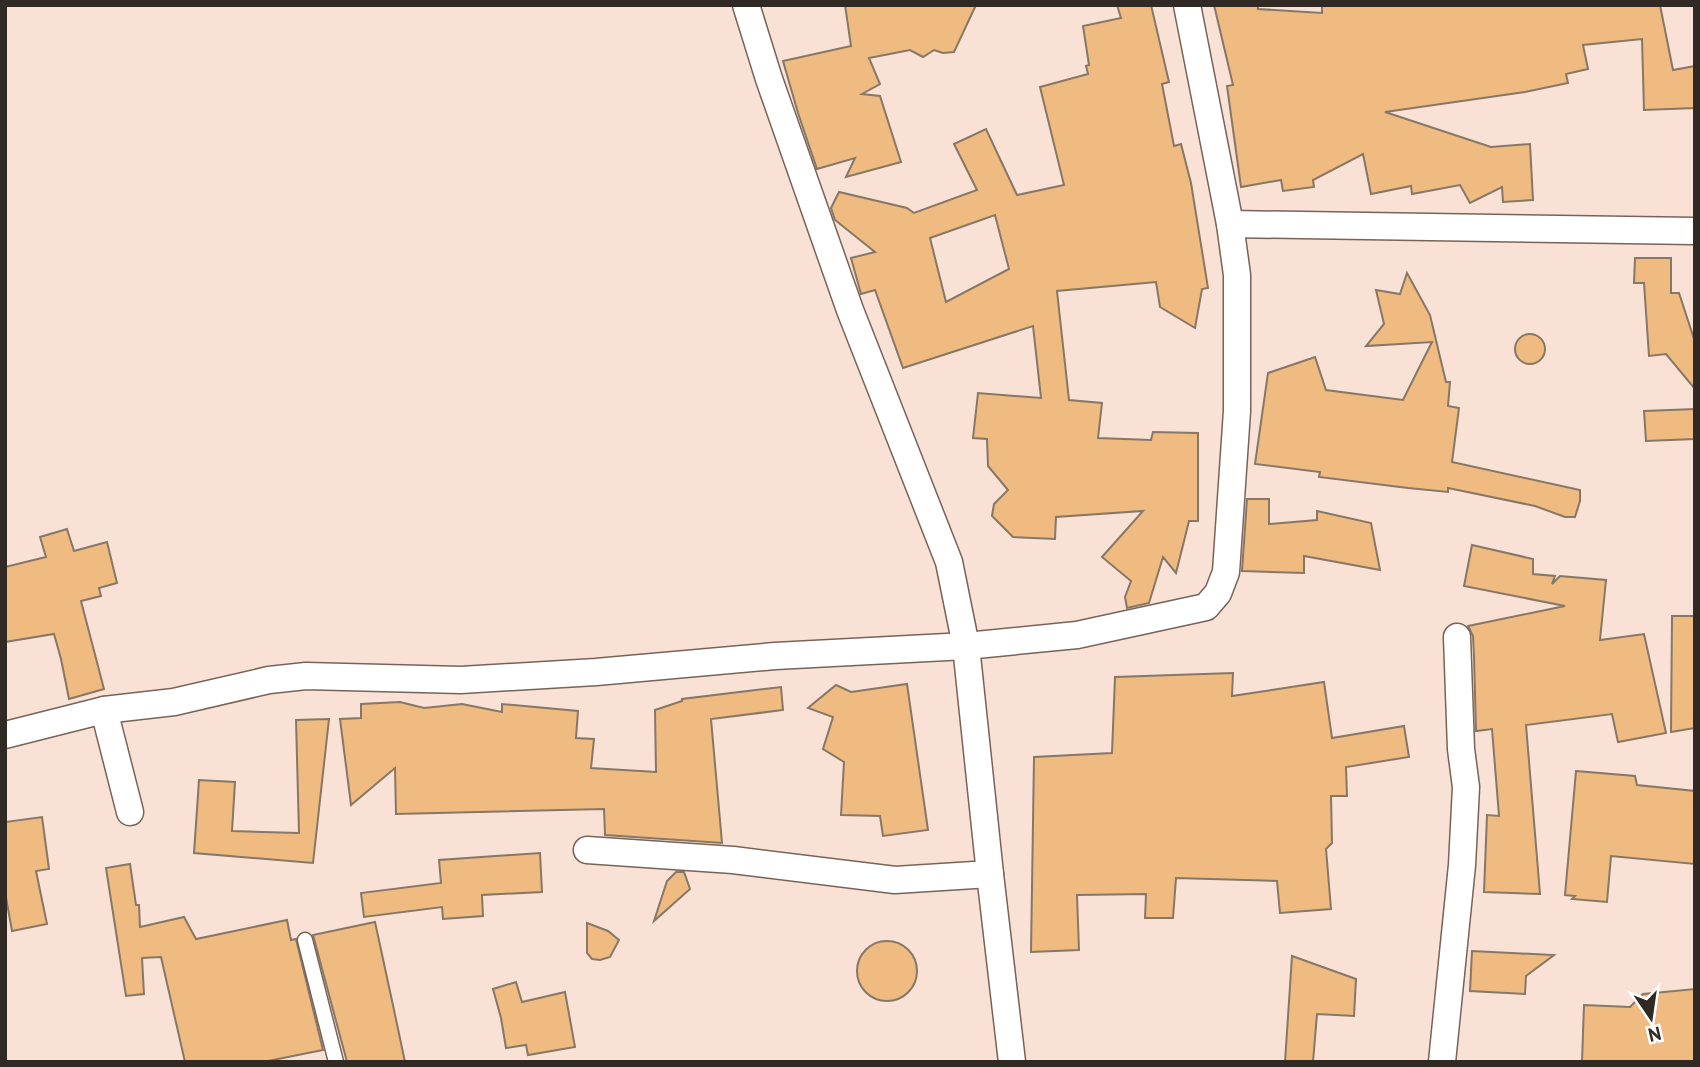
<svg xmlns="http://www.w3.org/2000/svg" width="1700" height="1067" font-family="'PT Sans',sans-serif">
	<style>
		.building { fill: #efbb80; stroke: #867766; stroke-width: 2; fill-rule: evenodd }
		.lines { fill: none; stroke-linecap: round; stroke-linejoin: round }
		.service-casing { stroke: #776358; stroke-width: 17 }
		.minor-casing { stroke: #776358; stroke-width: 29 }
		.service { stroke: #fff; stroke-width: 14 }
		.minor { stroke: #fff; stroke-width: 26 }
	</style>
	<rect width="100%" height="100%" fill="#f9e2d5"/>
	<g class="building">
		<path d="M845,5h131l-22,47 -11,1 -9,-3 -11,7 -13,-7 -41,8 11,26 -18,10 18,2 21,66 -55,15 9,-19 -38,11 -19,-56 -15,-52 68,-15z"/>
		<path d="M1117,5h34l18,77 -7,2 12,62 7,-2 10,39 17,105 -6,1 -7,39 -35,-21 -4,-25 -99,9 12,109 33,3 -4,35 53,2 2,-8 45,1v88h-9l-13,52 -13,-16 -14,46 -22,5 -2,-11 6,-16 -29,-24 41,-46 -87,6 -1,22 -42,-2 -21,-21 2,-12 14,-14 -20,-24 -1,-27 -14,-1 5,-45 63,5 -8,-72 -130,42 -28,-78 -14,4 -10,-36 24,-6 -40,-32 -4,-12 8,-16 68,16 7,5 63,-23 -23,-46 32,-15 31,66 47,-10 -24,-98 48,-13 -2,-8 3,-1 -6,-39 38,-8zM995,215l14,54 -63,33 -16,-64z"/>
		<path d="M1214,5h44v4l64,4v-8h338l13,65 22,-4v42l-51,2 -2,-71 -59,6 5,24 -22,5 2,9 -43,9 -140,20 106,35 39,-3 3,56 -30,2 -1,-15 -32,16 -10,-18 -48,9 -1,-8 -40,8 -8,-40 -50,26 1,7 -31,4 -2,-11 -40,7 -14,-101 6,-1z"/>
		<path d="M1635,258h36v35h8l16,49v47l-29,-35 -17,2 -5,-73h-10z"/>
		<path d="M1407,273l23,42 16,67h4l-2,24 11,2 -7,54 128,28v11l-5,16h-10l-30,-11 -87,-18v4l-40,-4 -89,-11 1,-5 -65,-8 13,-91 47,-16 11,33 77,10 29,-58 -66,4 18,-22 -8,-34 24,4z"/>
		<circle cx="1530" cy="349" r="15"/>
		<path d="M1695,409v30l-49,2 -2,-30z"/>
		<path d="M1247,499h22v25l48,-4v-9l54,12 9,47 -76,-14v17l-62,-2z"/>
		<path d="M67,529l7,22 33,-9 10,41 -18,5 2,8 -20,5 23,88 -35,10 -8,-40 -7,-25 -49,8v-75l41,-10 -6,-20z"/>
		<path d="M1472,545l61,14v15l22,2 -3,8 8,-8 46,4 -6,60 44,-6 22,99 -48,9 -6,-28 -86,11 14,169 -56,-2 3,-77 12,1 -7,-87 -16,2 -2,-74 -1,-21 -5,-10 97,-20 -101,-20z"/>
		<path d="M1672,616h23v112l-24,4z"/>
		<path d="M1233,673l-1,23 92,-14 8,56 72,-12 5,31 -63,10 1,29h-16l1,47 -6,6 5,60 -51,4 -3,-32 -101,-3 -3,40h-28l1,-24 -69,1 2,55 -48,2 3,-195 78,-4 3,-76z"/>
		<path d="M907,684l21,146 -45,6 -3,-20 -39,-1 3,-53 -21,-13 10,-32 -25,-9 28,-23 15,7z"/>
		<path d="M781,687l2,23 -72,9 11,124 -117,-8 -1,-26 -208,5 -1,-46 -44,37 -11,-86 21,-1v-14l39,-2 24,6 38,-4 40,8v-8l76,7 -2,27 18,1 -3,29 65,4 -1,-62 27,-9v-2z"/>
		<path d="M329,719l-16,144 -119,-10 5,-73 36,2 -3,49 67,2 -3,-113z"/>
		<path d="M1576,771l59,5 2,9 58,6v73l-84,-8 -4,46 -35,-3 3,-3 -10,-1z"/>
		<path d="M42,817l7,52 -13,2 11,53 -35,7 -7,-39v-70z"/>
		<path d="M540,853l2,39 -60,3 1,21 -40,3 -1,-12 -78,10 -3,-24 80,-10 -2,-23z"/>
		<path d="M130,864l6,41h3l1,22 44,-10 12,22 91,-19 4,20 5,-1 27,111 -60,12h-78l-24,-105 -19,1 2,36 -18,2 -20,-128z"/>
		<path d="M676,872h8l6,17 -36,32 13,-40z"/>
		<path d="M375,922l19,88 11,52h-58l-34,-127z"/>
		<path d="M587,923l21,8 11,9 -9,17 -10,3 -8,-1 -5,-6z"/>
		<circle cx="887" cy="971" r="30"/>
		<path d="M1472,951l82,4 -28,21 -1,18 -55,-3z"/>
		<path d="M1292,956l64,23 -2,37 -37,-2 -4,48h-28z"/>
		<path d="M516,982l6,20 43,-10 10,55 -47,8 -2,-10 -20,3 -5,-30 -8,-29z"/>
		<path d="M1695,989v73h-113l2,-57 46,2 13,-13z"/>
	</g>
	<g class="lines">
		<defs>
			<path id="service" d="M305,940l31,122"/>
			<g id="minor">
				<path d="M746,5l23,74 81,231 99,252 17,84 24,228 22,188"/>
				<path d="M1230,224l465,7"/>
				<path d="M104,710l26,102"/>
				<path d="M5,735l99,-25 70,-8 95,-22 37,-4 155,4 135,-8 179,-16 191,-10 111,-11 129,-28 12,-14 8,-21 11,-161v-136l-7,-51 -43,-219"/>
				<path d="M587,850l146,10 162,20 95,-6"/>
				<path d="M1442,1062l20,-197 4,-78 -5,-38 -4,-112"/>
			</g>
		</defs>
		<use href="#service" class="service-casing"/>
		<use href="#minor" class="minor-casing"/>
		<use href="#service" class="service"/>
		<use href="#minor" class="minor"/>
	</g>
	<rect width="1700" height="1067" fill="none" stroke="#312924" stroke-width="14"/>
	<g transform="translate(1651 1018) rotate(167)" stroke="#ffffff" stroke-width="5" paint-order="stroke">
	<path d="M0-5L12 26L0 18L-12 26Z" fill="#312924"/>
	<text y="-10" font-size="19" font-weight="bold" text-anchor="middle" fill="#312924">N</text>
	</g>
</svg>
